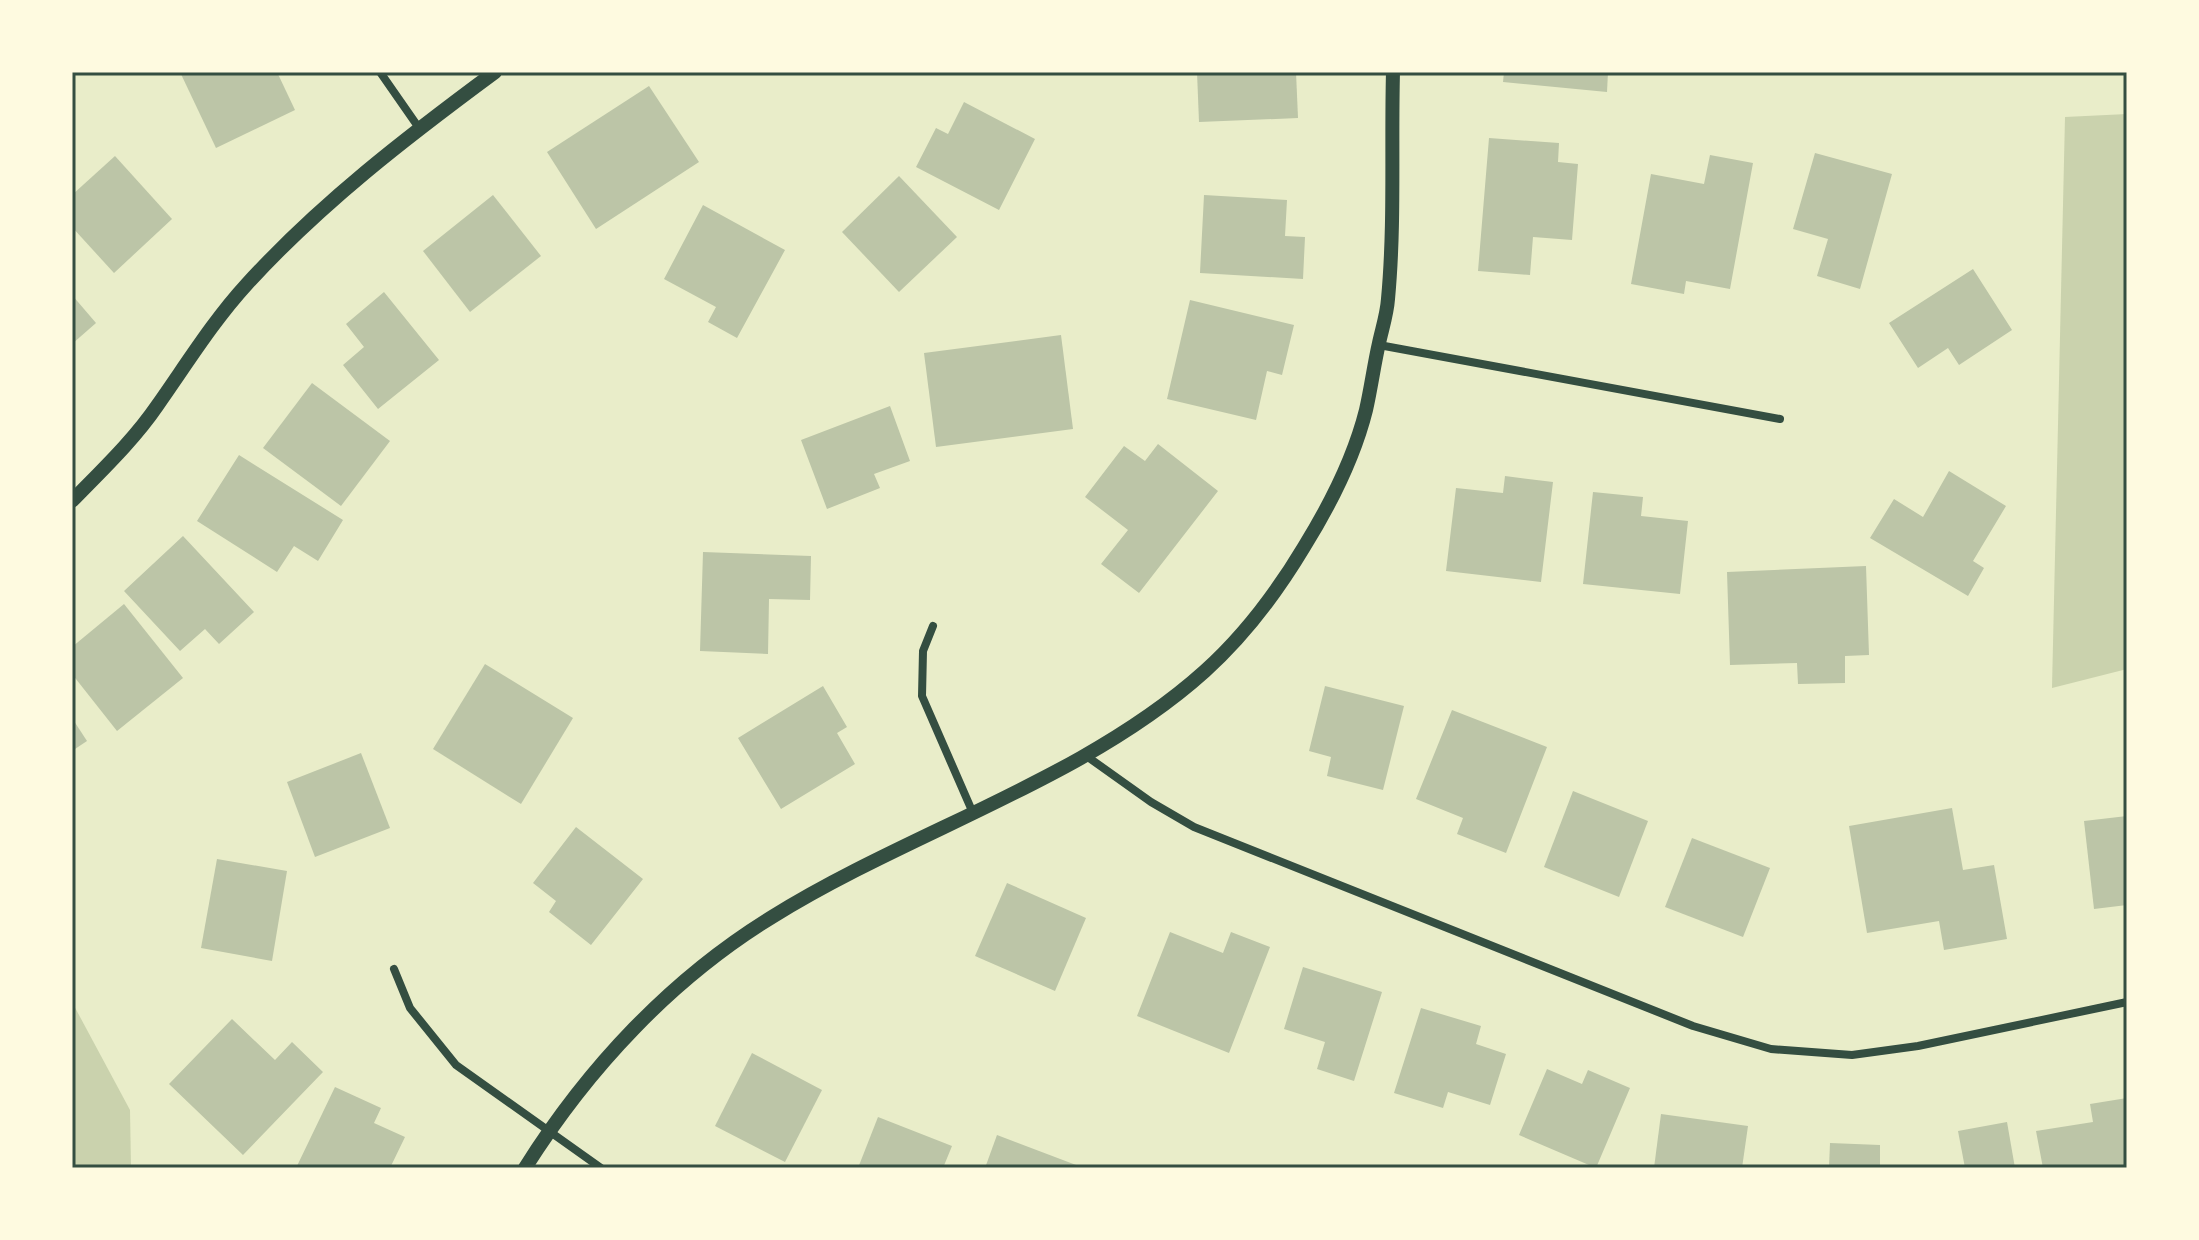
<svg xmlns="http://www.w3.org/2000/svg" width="2199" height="1240" font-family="Manrope,sans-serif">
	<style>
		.green { fill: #cad2ad }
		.building { fill: #bcc5a7 }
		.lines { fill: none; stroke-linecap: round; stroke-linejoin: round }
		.minor { stroke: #344e41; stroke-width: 8 }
		.tertiary { stroke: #344e41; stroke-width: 14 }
		.neatline { fill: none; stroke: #344e41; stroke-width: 3 }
	</style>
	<rect width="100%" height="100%" fill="#e9edc9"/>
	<g class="green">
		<path d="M2127,114v555l-75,19 13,-571z"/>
		<path d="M72,1002l58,108 1,58h-59z"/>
	</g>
	<g class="building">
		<path d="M180,72h97l18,38 -79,38z"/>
		<path d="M1197,72h99l2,46 -99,4z"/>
		<path d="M1504,72h104l-1,20 -104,-10z"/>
		<path d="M649,86l50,76 -103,67 -49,-77z"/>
		<path d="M964,102l71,37 -36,71 -83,-43 20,-39 12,6z"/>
		<path d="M1489,138l70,5 -1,19 20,2 -6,76 -39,-3 -3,38 -52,-4z"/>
		<path d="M1815,153l77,21 -32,115 -43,-13 11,-37 -35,-10z"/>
		<path d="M1710,155l43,8 -23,126 -44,-8 -2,13 -53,-10 20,-110 53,10z"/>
		<path d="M115,156l57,63 -58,54 -42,-46v-32z"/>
		<path d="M899,176l58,61 -58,55 -57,-60z"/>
		<path d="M493,195l48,61 -71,56 -47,-61z"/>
		<path d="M1204,195l83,5 -2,36 20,1 -2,42 -103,-6z"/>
		<path d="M703,205l82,45 -48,88 -29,-16 8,-15 -52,-28z"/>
		<path d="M1973,269l39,61 -53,35 -11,-17 -30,20 -29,-45z"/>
		<path d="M384,292l55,68 -61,49 -35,-44 21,-18 -18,-23z"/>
		<path d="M72,295l24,28 -24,21z"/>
		<path d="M1190,300l104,25 -12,50 -15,-4 -11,49 -89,-21z"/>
		<path d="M1061,335l12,94 -137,18 -12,-94z"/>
		<path d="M312,383l78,58 -49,65 -78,-58z"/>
		<path d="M890,406l20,55 -36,13 6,14 -53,21 -26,-69z"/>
		<path d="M1158,444l60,47 -79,102 -38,-29 27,-34 -43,-33 39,-51 21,15z"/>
		<path d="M239,455l104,65 -25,41 -24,-15 -17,26 -80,-51z"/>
		<path d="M1949,471l57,35 -33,55 11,7 -16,28 -98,-58 24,-39 29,18z"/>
		<path d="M1505,476l48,6 -12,100 -95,-11 10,-83 47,5z"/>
		<path d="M1593,492l50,5 -2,19 47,5 -8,73 -97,-10z"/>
		<path d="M183,536l71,76 -35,32 -14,-15 -25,22 -56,-60z"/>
		<path d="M703,552l108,4 -1,44 -41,-1 -1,55 -68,-3z"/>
		<path d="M1866,566l3,89 -24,1v27l-47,1 -1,-21 -67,2 -3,-93z"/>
		<path d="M124,604l59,74 -66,53 -45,-57v-27z"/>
		<path d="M485,664l88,54 -52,86 -88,-55z"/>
		<path d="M823,686l24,41 -10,6 18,31 -74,45 -43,-71z"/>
		<path d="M1325,686l79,20 -21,84 -56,-14 4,-19 -22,-6z"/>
		<path d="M1452,710l95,37 -41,106 -49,-19 6,-16 -47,-19z"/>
		<path d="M72,718l15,23 -15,10z"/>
		<path d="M361,753l29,75 -75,29 -28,-75z"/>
		<path d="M1573,791l75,30 -29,76 -75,-30z"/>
		<path d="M1952,808l11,62 31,-5 13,74 -63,11 -5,-29 -72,12 -18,-107z"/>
		<path d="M2127,816v89l-33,4 -10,-88z"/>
		<path d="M576,827l67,52 -52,66 -42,-33 7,-11 -23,-18z"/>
		<path d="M1692,838l78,30 -27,69 -78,-30z"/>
		<path d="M217,859l70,12 -15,90 -71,-13z"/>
		<path d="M1007,883l79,35 -31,73 -80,-35z"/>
		<path d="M1170,932l53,21 8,-21 39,15 -41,106 -92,-37z"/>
		<path d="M1303,967l79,25 -28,89 -37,-12 8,-27 -41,-13z"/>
		<path d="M1421,1008l60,18 -5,18 30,10 -16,51 -42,-13 -5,16 -49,-15z"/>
		<path d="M232,1019l43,41 17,-18 31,30 -80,83 -74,-71z"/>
		<path d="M752,1053l70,37 -37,72 -70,-36z"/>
		<path d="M1547,1069l35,15 6,-14 42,18 -34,80 -77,-33z"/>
		<path d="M335,1087l46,21 -7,15 31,14 -15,31h-88l-5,-2z"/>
		<path d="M2127,1098v70h-84l-7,-37 57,-9 -3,-18z"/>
		<path d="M1661,1114l87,12 -6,42h-88z"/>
		<path d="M878,1117l74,29 -9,22h-85z"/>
		<path d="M2007,1122l8,46h-50l-7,-37z"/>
		<path d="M997,1135l87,33h-99z"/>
		<path d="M1830,1143l50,2v23h-51z"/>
	</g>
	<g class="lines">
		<g class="minor">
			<path d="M380,72l39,56"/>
			<path d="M1379,345l401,74"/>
			<path d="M933,626l-10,25 -1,45 51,117"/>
			<path d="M1085,755l66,47 43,25 499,199 78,23 81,6 66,-9 209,-44"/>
			<path d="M394,969l16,39 46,57 145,103"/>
		</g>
		<g class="tertiary">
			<path d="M72,501c29,-30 61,-60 85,-95 29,-41 56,-85 90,-122 74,-81 160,-147 248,-212"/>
			<path d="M525,1168c63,-100 146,-189 247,-251 138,-86 312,-137 433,-246 39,-35 72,-79 99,-124 26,-42 50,-89 62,-137 5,-22 8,-45 13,-67 3,-14 8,-29 9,-44 7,-75 3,-152 5,-227"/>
		</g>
	</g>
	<rect width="2199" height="1240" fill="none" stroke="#fefae0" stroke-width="148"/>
	<rect x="74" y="74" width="2051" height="1092" class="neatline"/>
</svg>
